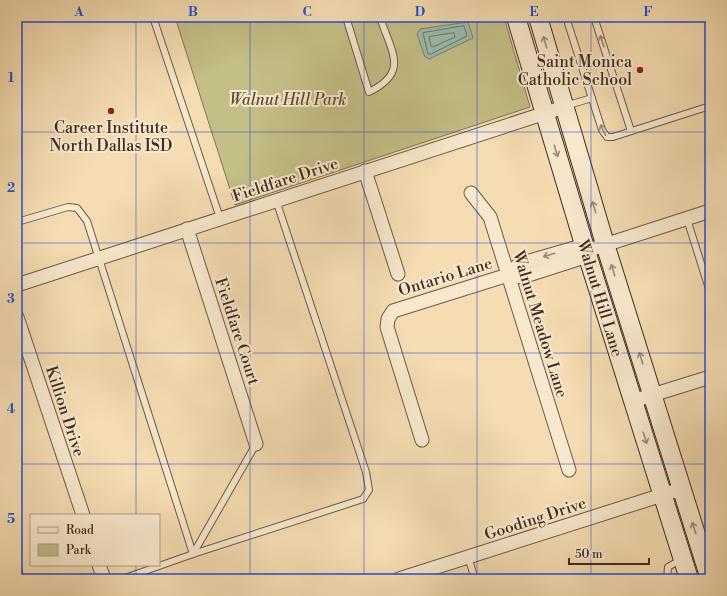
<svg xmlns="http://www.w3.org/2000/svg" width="727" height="596" font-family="'Libre Bodoni',serif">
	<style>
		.green { fill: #c4be87; stroke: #827654 }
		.water { fill: #9cbbae; stroke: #788276 }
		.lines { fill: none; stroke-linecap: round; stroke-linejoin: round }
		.shore { stroke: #6e7468; stroke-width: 1 }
		.service-casing { stroke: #6e5946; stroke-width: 8 }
		.minor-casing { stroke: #6e5946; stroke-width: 15 }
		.secondary-casing { stroke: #412d22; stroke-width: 20 }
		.service { stroke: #f8e8cd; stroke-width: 6 }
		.minor { stroke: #f8e8cd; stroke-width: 13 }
		.secondary { stroke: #f8e8cd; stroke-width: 18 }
		.oneway { stroke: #9c8a78 }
		.grid { fill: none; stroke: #1d4ed8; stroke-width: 1; stroke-opacity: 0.55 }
		.poi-dot { fill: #8f2418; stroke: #f8e8cd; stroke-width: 1.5 }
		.labels { text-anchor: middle; stroke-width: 4; stroke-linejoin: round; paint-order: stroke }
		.poi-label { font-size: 16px; fill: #412d22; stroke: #f8e8cd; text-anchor: end }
		.park-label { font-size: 16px; font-style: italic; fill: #5b4a36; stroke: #f8e8cd }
		.street-label { font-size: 16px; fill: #412d22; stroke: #f8e8cd }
		.neatline { fill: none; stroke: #1d4ed8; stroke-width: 1.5 }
		.grid-label { font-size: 13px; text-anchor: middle; font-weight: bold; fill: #1d4ed8 }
	</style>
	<rect width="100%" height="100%" fill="#f5dcb2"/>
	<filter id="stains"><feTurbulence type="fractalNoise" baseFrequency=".005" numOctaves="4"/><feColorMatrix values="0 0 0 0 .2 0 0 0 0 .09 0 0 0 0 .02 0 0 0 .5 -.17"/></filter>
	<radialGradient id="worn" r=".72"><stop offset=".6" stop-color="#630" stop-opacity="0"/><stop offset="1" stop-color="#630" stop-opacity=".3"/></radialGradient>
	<path class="green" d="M175,17h329l26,90 -295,98z"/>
	<path class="water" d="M468,22l5,16 -44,21 -4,-2 -8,-23 3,-5z"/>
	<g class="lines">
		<g class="shore">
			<path d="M464,26l3,10 -36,18h-3l-5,-21z"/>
			<path d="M454,33l1,4 -22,10 -2,-1 -2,-9z"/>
		</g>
		<defs>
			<g id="service">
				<path d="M153,17l67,201"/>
				<path d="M346,17l23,75c41,-20 22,-40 11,-75"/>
				<path d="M566,17l36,113 5,7h6l97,-31"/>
				<path d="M594,17l37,114"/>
				<path d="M565,106l27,-8"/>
				<path d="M687,219l23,73"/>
				<path d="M17,222l51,-15 9,1 10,13 106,333 -71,25"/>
				<path d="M193,554l170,-55 6,-9 -3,-18 -90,-272"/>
				<path d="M193,554l63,-110"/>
				<path d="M468,557l7,22"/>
				<path d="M17,566l4,13"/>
				<path d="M667,579l1,-12 14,-8"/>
			</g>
			<g id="minor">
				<path d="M365,171l33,103"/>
				<path d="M471,193l19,24 79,253"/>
				<path d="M187,229l69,215"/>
				<path d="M508,275l14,2 56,-18 4,-1 4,-7 124,-40"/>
				<path d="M17,285l547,-178"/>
				<path d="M17,317l66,198"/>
				<path d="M633,401l77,-24"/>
				<path d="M422,440l-35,-113 1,-8 5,-8 115,-36 11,-11 59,-17 8,4"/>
				<path d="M99,565l5,14"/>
				<path d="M399,579l282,-90"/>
			</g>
			<g id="secondary">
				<path d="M516,17l70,234 103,328"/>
				<path d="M538,17l67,227 105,335"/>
			</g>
		</defs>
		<use href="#service" class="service-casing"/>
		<use href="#minor" class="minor-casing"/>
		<use href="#secondary" class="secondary-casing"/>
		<use href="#service" class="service"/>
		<use href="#minor" class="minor"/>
		<use href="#secondary" class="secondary"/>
	</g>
	<defs><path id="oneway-shaft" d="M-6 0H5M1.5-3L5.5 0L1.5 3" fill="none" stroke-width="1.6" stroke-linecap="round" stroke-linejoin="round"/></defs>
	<g class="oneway">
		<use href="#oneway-shaft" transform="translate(602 41) rotate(-108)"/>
		<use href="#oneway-shaft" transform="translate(545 42) rotate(-106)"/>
		<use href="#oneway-shaft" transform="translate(603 130) rotate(-116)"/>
		<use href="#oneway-shaft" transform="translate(556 151) rotate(73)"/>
		<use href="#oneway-shaft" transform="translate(594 207) rotate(-107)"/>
		<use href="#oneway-shaft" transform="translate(549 255) rotate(163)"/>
		<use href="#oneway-shaft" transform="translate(613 270) rotate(-107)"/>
		<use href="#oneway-shaft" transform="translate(641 358) rotate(-107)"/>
		<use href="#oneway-shaft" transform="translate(645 438) rotate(73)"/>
		<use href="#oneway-shaft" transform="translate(694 528) rotate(-108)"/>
	</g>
	<path class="grid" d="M136,17v498M250,17v562M364,17v562M477,17v562M591,17v562M17,132h693M17,243h693M17,353h693M17,464h693M136,565v14"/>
	<g class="poi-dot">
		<circle cx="640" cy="70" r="4"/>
		<circle cx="111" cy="111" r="4"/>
	</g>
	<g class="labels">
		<g class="poi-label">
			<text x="632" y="67">Saint Monica<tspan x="632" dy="18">Catholic School</tspan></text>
			<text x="111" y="133" text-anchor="middle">Career Institute<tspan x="111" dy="18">North Dallas ISD</tspan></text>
		</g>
		<g class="park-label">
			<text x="288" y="105">Walnut Hill Park</text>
		</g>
		<g class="street-label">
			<text transform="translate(285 179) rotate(-18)" y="6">Fieldfare Drive</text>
			<text transform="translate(445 276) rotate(-17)" y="6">Ontario Lane</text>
			<text transform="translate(601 298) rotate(73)" y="6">Walnut Hill Lane</text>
			<text transform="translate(541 324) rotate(73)" y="6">Walnut Meadow Lane</text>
			<text transform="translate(238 331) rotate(72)" y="6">Fieldfare Court</text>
			<text transform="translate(66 411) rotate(72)" y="6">Killion Drive</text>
			<text transform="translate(535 518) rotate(-18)" y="6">Gooding Drive</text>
		</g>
	</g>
	<rect width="727" height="596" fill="none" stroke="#f5dcb2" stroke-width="44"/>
	<rect x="30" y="514" width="130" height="52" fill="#f8e8cd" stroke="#af9d89"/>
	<rect x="38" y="527" width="20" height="6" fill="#f8e8cd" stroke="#af9d89"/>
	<text x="66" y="534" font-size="12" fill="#412d22">Road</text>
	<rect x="38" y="544" width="20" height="12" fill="#c4be87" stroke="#af9d89"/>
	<text x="66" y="554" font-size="12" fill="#412d22">Park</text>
	<path d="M569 558v6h80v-6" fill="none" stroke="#412d22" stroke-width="2"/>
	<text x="575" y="558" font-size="12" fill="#412d22" stroke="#f8e8cd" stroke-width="3" paint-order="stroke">50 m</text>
	<rect x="22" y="22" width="683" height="552" class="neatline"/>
	<g class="grid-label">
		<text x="79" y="16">A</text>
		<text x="193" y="16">B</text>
		<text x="307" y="16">C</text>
		<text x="420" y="16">D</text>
		<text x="534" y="16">E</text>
		<text x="648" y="16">F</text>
		<text x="11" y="82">1</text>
		<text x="11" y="192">2</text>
		<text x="11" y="303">3</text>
		<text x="11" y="413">4</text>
		<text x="11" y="523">5</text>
	</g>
	<rect width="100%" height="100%" filter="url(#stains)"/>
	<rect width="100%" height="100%" fill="url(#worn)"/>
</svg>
